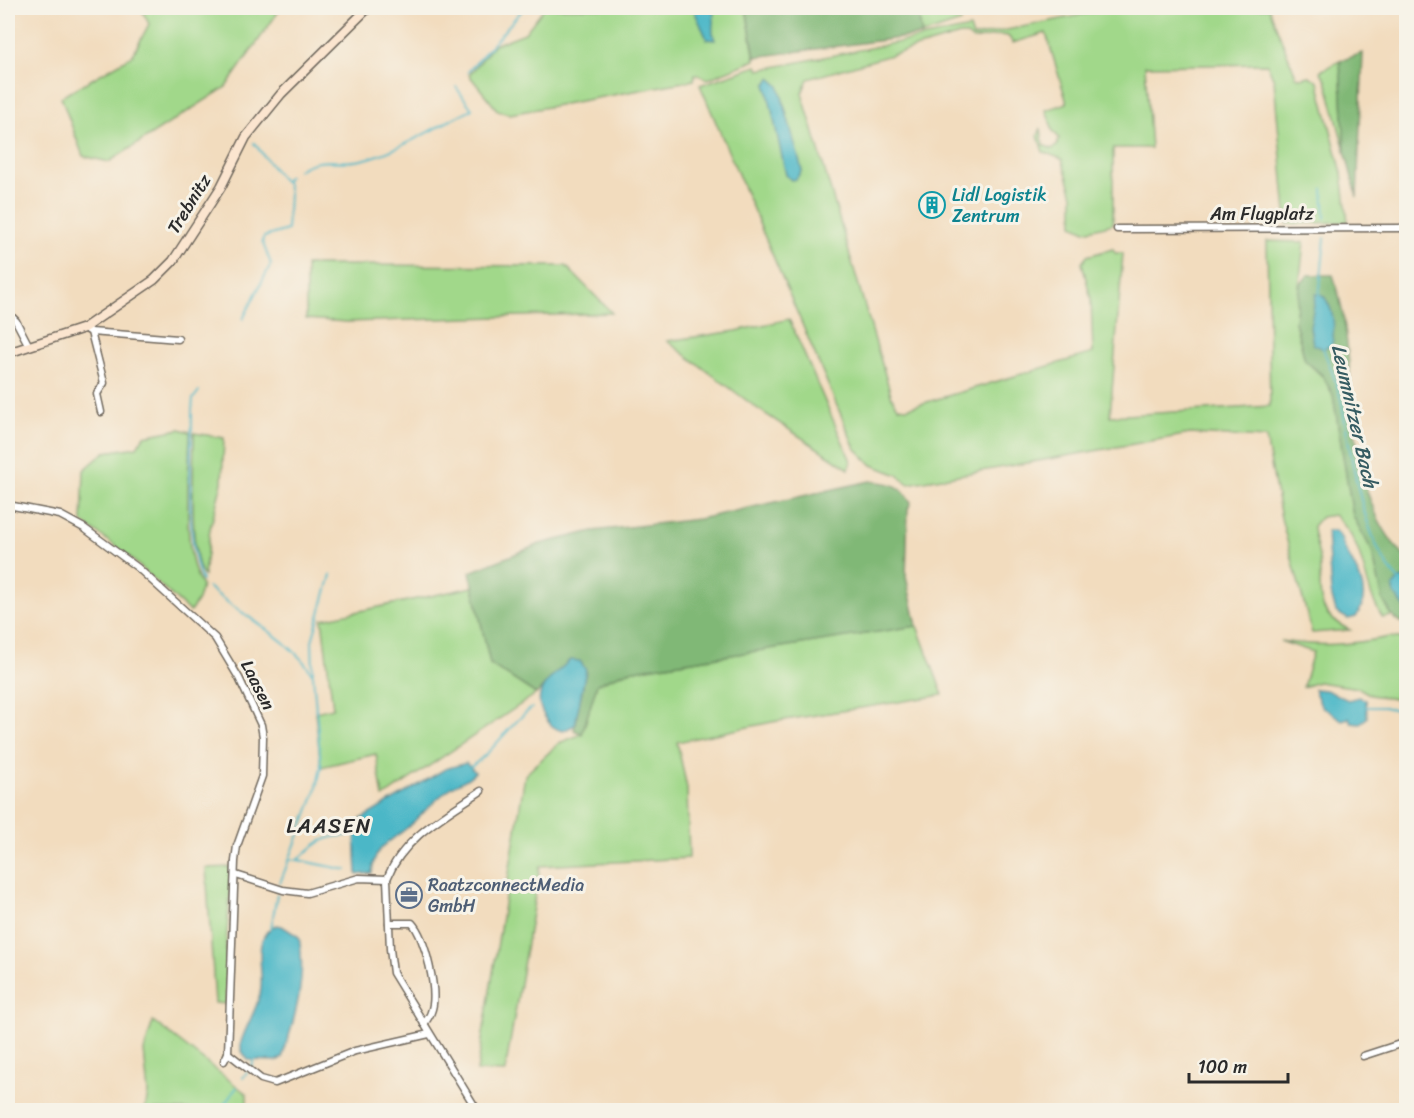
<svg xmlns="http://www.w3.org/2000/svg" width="1414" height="1118" font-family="Sriracha,sans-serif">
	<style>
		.green { fill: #a1d88a; stroke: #66825a; stroke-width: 1.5 }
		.forest { fill: #80b876; stroke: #567250; stroke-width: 1.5 }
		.water { fill: #4bb7c7; stroke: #3b7179; stroke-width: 1.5 }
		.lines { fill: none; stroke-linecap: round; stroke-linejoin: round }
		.stream { stroke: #4bb7c7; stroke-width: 2 }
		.street-casing { stroke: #71695e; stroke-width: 9 }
		.secondary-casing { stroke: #71695e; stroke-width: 11 }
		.street { stroke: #fff; stroke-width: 6 }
		.secondary { stroke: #fbe5cf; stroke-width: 8 }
		.labels { text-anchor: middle; stroke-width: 6; stroke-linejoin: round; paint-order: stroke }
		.culture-label { font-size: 18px; fill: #0d838f; stroke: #f7f3e8; text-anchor: start }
		.street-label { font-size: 18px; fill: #2b2b2b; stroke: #f7f3e8 }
		.service-label { font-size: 18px; fill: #4e5e75; stroke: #f7f3e8; text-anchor: start }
		.water-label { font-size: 20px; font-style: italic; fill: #365c62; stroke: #f7f3e8 }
		.quarter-label { font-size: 21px; letter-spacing: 1.5px; fill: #2b2b2b; stroke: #f7f3e8 }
	</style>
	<rect width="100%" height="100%" fill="#f7f3e8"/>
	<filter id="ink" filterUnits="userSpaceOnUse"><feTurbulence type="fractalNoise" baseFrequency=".0167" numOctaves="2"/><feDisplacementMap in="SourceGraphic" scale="12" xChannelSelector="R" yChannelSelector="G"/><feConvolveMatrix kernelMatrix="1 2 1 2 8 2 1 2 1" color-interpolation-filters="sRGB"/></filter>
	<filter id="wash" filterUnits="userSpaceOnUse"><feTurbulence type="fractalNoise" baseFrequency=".008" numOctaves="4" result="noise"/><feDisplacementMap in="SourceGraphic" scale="24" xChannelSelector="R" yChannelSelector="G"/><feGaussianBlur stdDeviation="1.35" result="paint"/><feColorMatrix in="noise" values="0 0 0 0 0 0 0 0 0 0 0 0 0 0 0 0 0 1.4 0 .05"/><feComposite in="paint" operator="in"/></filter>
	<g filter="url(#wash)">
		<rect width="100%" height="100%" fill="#f2dcbe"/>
		<g class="green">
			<path d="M141,8h140l-55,79 -117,75 -26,-6 -22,-59 71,-41 17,-32z"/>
			<path d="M544,8h202l9,52 -47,19 -13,-5 -1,6 -184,34 -12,-3 -29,-36 25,-30 31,-12z"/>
			<path d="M917,8h43l1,14 -39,13z"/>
			<path d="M1114,8h155l27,68 5,2 8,-2 9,5 24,92 6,49 -61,2 -13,-144 -7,-16 -122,2 6,82h-38v76l-28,7 -12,-6v-30l-11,-36 -19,-7 -5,-16 3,-8 2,17 9,4 5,-3 2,-8 -6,-7 -7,-21 21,-7 -21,-70 -33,10 -5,-7 -8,-1 -27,5 -6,-5h-7l-152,44 -6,14 90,305 6,9 9,1 186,-55 -2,-54 -9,-36 5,-7 26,-7 2,4h8l-13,163 160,-10 -3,-165 37,1 -9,80 10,38 18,17 10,18 20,121 19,35 11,49 9,16 -9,2c-23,-33 -14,-72 -49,-103l-13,2 -8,9c0,11 5,21 6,32 4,35 -8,54 31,72l-38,3 -31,-115 -15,-80 -76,-4 -282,50 -10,-9 -26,-10 -17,-17 -155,-363 57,-19 2,4 211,-42 3,9z"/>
			<path d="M1340,61l5,90 -19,-71 -6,-9z"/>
			<path d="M306,265l260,1 46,47 -265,9 -41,-3z"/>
			<path d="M789,319l62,142 -2,8 -91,-60 -91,-68 69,-10z"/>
			<path d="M180,429l10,3c-1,39 -9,123 12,154l-4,14 -8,12 -65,-59 -43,-31 2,-52 21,-18 32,-5 7,-11z"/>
			<path d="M194,433l30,5 -2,45 -12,46 -6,47c-16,-17 -10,-116 -10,-143z"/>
			<path d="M473,587l17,77 46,30 -153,103 -7,-43 -55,13 -6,-55 18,-4 -11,-89z"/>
			<path d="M917,626l26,69 -171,27 -95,20 10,46 2,70 -149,8 -35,206 -28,-1 48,-296 34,-32 23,-9 15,-50 31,-13z"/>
			<path d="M1390,637l16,2v62l-35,-6 -12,-7 -41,-6 -15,5 10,-35 -33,-11c42,6 68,4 110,-4z"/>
			<path d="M232,867l-6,78v59l-11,-1 -9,-135z"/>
			<path d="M153,1021l94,73v16h-102l3,-17 -4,-42z"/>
		</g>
		<g class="forest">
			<path d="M746,8h171l5,27 -167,22z"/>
			<path d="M1363,53l-6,144 -12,-46 -5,-90z"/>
			<path d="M1308,275h25c31,90 1,210 73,283v67l-12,-6 -11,-19 -11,-49 -19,-35 -20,-121 -10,-19 -18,-16 -10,-38 5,-37z"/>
			<path d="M870,481c22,3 28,1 41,21l-3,7 -2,68 11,49 -289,45 -31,13 -15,50 -8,-4 12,-59 -16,-11 -34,34 -46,-30 -20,-92 70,-28 53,-13 106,-12z"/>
		</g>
		<g class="water">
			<path d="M693,8h20c3,12 -4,19 2,32l-8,-1z"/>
			<path d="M770,78l9,8 23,84 -6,9 -5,1 -5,-5 -20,-91z"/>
			<path d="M1316,294l7,1c12,16 12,31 9,50l-9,4 -10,-5 -3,-17z"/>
			<path d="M1327,531h8c7,6 6,8 9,16 11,22 30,45 12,70l-8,2 -12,-7 -5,-19z"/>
			<path d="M1406,578v31l-11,-14 -2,-9 6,-7z"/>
			<path d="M570,660l10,1 6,9 -11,55 -12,6c-9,-2 -13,-6 -18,-14 -17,-27 8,-40 25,-57z"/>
			<path d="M1314,689l12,1 22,10 11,-3 7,3 1,18 -7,5 -9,-1 -2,-4 -7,2 -21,-14z"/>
			<path d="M466,763l9,9c-7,8 -15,10 -23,15 -17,12 -30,28 -45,41 -18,15 -33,18 -35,45l-15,2 -2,-45 6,-11 84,-50z"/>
			<path d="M276,925l6,1 17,11c8,41 -4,82 -17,121l-6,3 -28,-1 -7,-10v-8c5,-16 15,-31 19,-48 6,-22 -11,-56 16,-69z"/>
		</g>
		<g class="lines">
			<g class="stream">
				<path d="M468,72l56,-64"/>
				<path d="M254,143c7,8 26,37 33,40"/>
				<path d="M298,170c23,-15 39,-5 63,-10 33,-6 79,-36 111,-51l-16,-22"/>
				<path d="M1323,189l2,29"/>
				<path d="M1319,297l6,-59"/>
				<path d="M243,319l28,-55 -9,-23 2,-4 23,-7 2,-37 -3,-14 3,-3"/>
				<path d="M1323,348c7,20 17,40 20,62 8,46 21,136 56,170"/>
				<path d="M199,391l-6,8 -1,11c0,48 -8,128 10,171"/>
				<path d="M208,587c32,28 84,52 105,88l8,92 -5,24 -36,92"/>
				<path d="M313,672l-1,-31 19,-66"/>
				<path d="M1367,707h17l22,5"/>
				<path d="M469,768c25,-16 39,-43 63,-60"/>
				<path d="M289,859l9,1c16,-15 26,-25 49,-24"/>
				<path d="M298,860l49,10"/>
				<path d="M271,929l6,-35"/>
				<path d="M251,1068l5,-11"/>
				<path d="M243,1078l4,-6"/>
				<path d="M220,1110l17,-23"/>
			</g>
		</g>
	</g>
	<g filter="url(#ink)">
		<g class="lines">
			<defs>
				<g id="street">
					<path d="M1117,229l289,-1"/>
					<path d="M8,313l8,8 13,25"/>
					<path d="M84,328l7,4 87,7"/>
					<path d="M91,332l13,51 -7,11 4,18"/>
					<path d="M8,505l52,10 24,13 54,40 77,70 24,40 22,47 2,12 -1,39 -25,70 -2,15 -7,192 -4,8"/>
					<path d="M236,875l47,15 24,3 52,-15 28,1 3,70 3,24 84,137"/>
					<path d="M387,879c16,-42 59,-64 94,-88"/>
					<path d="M389,923h23c13,14 27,70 19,89 -1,4 -5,9 -7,12"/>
					<path d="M228,1053l33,26 14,4 80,-32 74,-17"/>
					<path d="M1363,1056l43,-14"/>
				</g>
				<path id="secondary" d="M8,353l76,-25 70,-48 19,-19 48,-74 25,-50 35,-43 87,-86"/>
			</defs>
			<use href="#street" class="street-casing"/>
			<use href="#secondary" class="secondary-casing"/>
			<use href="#street" class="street"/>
			<use href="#secondary" class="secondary"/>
		</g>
	</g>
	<defs>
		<symbol id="building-ring" viewBox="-11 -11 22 22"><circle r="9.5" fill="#f7f3e8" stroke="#0f9aa8" stroke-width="1.5"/><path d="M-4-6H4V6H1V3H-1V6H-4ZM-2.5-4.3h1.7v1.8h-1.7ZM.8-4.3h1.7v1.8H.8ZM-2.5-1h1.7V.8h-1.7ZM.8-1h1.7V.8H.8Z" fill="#0f9aa8"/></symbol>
		<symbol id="office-ring" viewBox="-11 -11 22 22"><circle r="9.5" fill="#f7f3e8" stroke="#5c6f8a" stroke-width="1.5"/><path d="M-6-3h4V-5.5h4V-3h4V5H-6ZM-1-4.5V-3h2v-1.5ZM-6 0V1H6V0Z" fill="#5c6f8a"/></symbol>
	</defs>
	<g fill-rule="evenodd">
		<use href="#building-ring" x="917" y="190" width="30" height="30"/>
		<use href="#office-ring" x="394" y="880" width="30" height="30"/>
	</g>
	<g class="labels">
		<g class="culture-label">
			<text x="952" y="201">Lidl Logistik<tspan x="952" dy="21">Zentrum</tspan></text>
		</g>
		<g class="street-label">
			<text transform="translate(189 204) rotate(-58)" y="6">Trebnitz</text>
			<text x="1262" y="220">Am Flugplatz</text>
			<text transform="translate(258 685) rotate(63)" y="6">Laasen</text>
		</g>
		<g class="service-label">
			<text x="428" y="891">RaatzconnectMedia<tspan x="428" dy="21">GmbH</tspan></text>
		</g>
		<g class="water-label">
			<text transform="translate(1355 416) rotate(77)" y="7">Leumnitzer Bach</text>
		</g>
		<g class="quarter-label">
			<text x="329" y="833">LAASEN</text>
		</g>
	</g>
	<rect width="1414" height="1118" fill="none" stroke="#f7f3e8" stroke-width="30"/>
	<path d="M1189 1073v9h99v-9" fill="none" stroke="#2b2b2b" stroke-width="3"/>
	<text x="1198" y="1073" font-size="18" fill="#2b2b2b" stroke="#f7f3e8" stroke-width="4.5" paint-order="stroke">100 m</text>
</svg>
